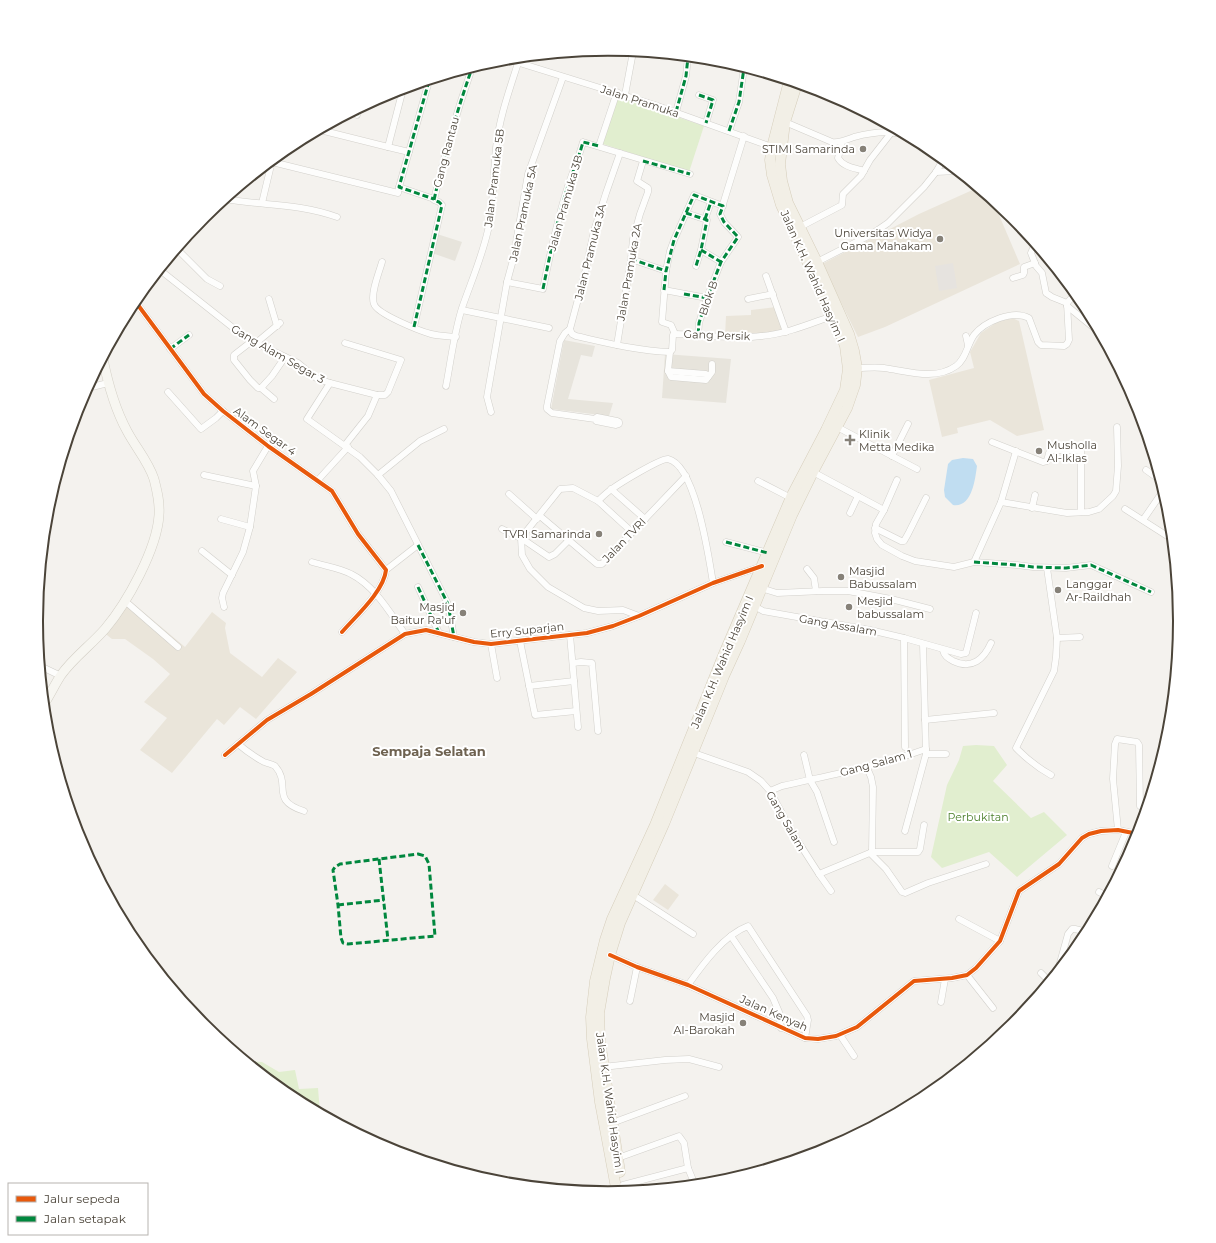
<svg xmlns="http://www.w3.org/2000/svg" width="1216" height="1243" font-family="Montserrat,sans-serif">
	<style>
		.residential { fill: #e7e4dc }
		.education { fill: #eae5da }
		.green { fill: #e1eecf }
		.parking { fill: #e6e3df }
		.water { fill: #c0ddf1 }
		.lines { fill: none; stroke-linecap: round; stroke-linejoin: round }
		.street-casing { stroke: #d2d0cb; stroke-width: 7 }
		.secondary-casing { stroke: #d3cfc5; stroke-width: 10 }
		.primary-casing { stroke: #d6cebb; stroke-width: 11 }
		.street { stroke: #fdfdfc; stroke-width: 6 }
		.secondary { stroke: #f7f6f1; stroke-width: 9 }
		.primary { stroke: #f2efe6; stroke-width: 10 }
		.quiet { stroke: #00873e; stroke-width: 3; stroke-dasharray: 6 3; stroke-linecap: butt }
		.cycleway-casing { stroke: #fff; stroke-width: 6 }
		.cycleway { stroke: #e8590c; stroke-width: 4 }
		.poi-dot { fill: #868178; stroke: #fff; stroke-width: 1.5 }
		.labels { text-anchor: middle; stroke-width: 4; stroke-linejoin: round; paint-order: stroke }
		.street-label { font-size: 11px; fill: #4b4439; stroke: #fff }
		.poi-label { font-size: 11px; fill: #4b4439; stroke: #fff; text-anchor: end }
		.park-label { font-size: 11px; fill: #4a7f2a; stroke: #fff }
		.quarter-label { font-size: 13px; font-weight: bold; fill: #6e6250; stroke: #fff }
		.rim { fill: none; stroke: #4b4439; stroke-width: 2 }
	</style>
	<rect width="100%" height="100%" fill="#f4f2ee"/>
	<g class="residential">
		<path d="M437,234l25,8 -7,19 -23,-8z"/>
		<path d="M564,340l31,6 -3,11 -11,-2 -13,44 45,4 -4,13 -58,-7z"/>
		<path d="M665,354l66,5 -5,44 -64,-5z"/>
	</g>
	<g class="education">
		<path d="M977,188l16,13 27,63 -135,63 -27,10 -36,-73 97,-50z"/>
		<path d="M776,307l8,24 -22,4 -37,1 1,-20 25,-1v-5z"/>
		<path d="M1012,318l7,3 25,109 -27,6 -27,-16 -33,8 1,5 -16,4 -13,-57 45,-12 -4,-16 11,-19 16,-11z"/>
		<path d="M128,599l57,48 27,-35 14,11 -1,5 5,25 32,24 16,-19 19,14 -41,47 -16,-12 -16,18 -7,-6 -45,54 -32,-23 27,-32 -23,-16 26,-28 -17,-15 -28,-20h-13l-9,-7z"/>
		<path d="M665,884l14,11 -11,15 -15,-10z"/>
	</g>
	<g class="green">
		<path d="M612,95l92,31 -15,46 -89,-29z"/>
		<path d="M976,745l18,1 13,19 -14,16 38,37 13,-6 23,23 -50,42 -28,-25 -47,16 -11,-11 16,-72 12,-25 4,-14z"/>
		<path d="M246,1061l16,1 17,10 16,-2 4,19 19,-1 2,25 -30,-16z"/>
	</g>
	<path class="parking" d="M953,263l4,25 -18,3 -4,-25z"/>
	<path class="water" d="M963,458l10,1 4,7c-2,14 -5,42 -24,39l-8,-8 -1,-7 4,-26 4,-4z"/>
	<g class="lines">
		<defs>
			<g id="street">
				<path d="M507,59l148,46 117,42"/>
				<path d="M707,60v-1"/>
				<path d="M429,81l-30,106 35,12"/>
				<path d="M625,95l8,-43"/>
				<path d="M699,95l14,5 -7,23"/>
				<path d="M676,112l10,-36 2,-19"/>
				<path d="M357,115l1,-5"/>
				<path d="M785,122l47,20c8,1 14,-2 22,-5 15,-4 35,-7 51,-2"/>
				<path d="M320,130l68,17 15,-58"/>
				<path d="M729,131l10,-29 5,-34"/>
				<path d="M842,142l-4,16c5,9 17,10 26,13"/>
				<path d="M922,144l11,8"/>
				<path d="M599,146l18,-54"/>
				<path d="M388,147l21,5"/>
				<path d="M272,162l126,31 1,-6"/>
				<path d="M936,172l21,-1"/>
				<path d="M225,199c39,7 73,4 112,18"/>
				<path d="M262,203l10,-42"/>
				<path d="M686,213l21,7 -6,30 -5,16"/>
				<path d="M705,219l6,-17"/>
				<path d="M1012,220v-3"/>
				<path d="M800,227l42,-22 1,-11 18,-18 9,-16 21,-27"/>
				<path d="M1035,244l-4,9 5,13 6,7 4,20 6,4 15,6"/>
				<path d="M177,249l30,30 13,7"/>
				<path d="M701,250l20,12"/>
				<path d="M631,259l35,12"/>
				<path d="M382,262c-3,11 -12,32 -8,42 3,10 46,27 57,30 8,2 17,2 25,3"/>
				<path d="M817,262l55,-28 16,-11 36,-36 12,-15 7,-12"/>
				<path d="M160,270l72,57 24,16 42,20 18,15 14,5 47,12h8l3,-3 13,-32 -56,-17"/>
				<path d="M766,276l20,56"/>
				<path d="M1013,278l10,-3 1,-2v-6l11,-4"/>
				<path d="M507,282l36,7c7,-35 14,-69 25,-103 5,-15 11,-29 15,-44l107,32"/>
				<path d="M664,290l43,8"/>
				<path d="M269,299l8,27"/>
				<path d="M748,299l25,-5"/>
				<path d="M135,301l69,93 19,17 45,35 64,45 26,43 28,36c-2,21 -30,46 -44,62"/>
				<path d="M1067,306l32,26"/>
				<path d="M462,310l87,18"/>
				<path d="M414,327l28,-122 -3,-3 -5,-2c10,-45 23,-89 38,-132"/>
				<path d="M570,329l2,5 4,2c31,7 62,15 94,16l2,-2 1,-15 2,-1c29,0 58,6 86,2 25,-2 48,-12 71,-20"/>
				<path d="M570,329l-5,4 -5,8 -13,65v3l5,4 43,6 1,2 20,4 3,-1v-2l-2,-1 -20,-4 -2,2"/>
				<path d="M570,329l15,-56 9,-42 12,-38 14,-40"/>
				<path d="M675,334l-4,-9 -9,-3 4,-51 4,-20 4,-11 20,-45 29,11"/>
				<path d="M698,336l1,-13 8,-25 14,-36 17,-25 -14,-15 -4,-8 24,-78"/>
				<path d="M966,336l2,9"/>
				<path d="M252,341l-18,14v5l16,20 8,8h3l13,11"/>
				<path d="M256,343l24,-20"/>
				<path d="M617,345l14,-86 2,-20 7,-25 8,-22v-4l-11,-7 6,-20"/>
				<path d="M170,349l19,-14"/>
				<path d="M670,352l-2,19 3,6 35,3 6,-8v-8"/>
				<path d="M857,368c9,0 18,-1 27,0 23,3 51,13 72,-2 10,-7 11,-21 18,-31 10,-13 39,-26 55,-17l9,24 3,3 23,1 3,-2 2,-4 -2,-37 8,-9"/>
				<path d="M668,371l38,3 2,3"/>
				<path d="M330,383l-23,36 53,38 18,18 13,16 57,113 6,33"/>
				<path d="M446,386c5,-26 8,-53 16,-78 9,-26 20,-51 26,-78 6,-27 5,-55 8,-82 3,-29 13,-57 22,-85"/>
				<path d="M88,388l20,-5"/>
				<path d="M261,388l11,-12 13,-19"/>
				<path d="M168,392l33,37 15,-11 7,-7"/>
				<path d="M491,412l-4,-15 20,-115 6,-22 15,-86 35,-97"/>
				<path d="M837,427l80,42"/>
				<path d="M992,442l51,20 4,-1 2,-8 4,-3 28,1v61"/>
				<path d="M345,445l23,-29 9,-21"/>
				<path d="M892,456l16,-32"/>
				<path d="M1146,470l14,10"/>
				<path d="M813,472l71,38 -8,14 -1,9 2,6 5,6 20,11 13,5 39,6 20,-5 43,3 16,2 33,1 25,-3 60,27"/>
				<path d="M204,475l52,11"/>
				<path d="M378,475l42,-34 24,-12"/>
				<path d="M318,480l30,-33"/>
				<path d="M758,481l33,17"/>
				<path d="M611,489l34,30"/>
				<path d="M509,494l28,25"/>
				<path d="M598,501l34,31"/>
				<path d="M1001,502l66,11 22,-1 10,-3 14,-13 3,-5 2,-25 -1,-39"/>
				<path d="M1032,508l3,-13"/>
				<path d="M1125,509l47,30"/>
				<path d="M884,510l13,-30"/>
				<path d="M850,513l8,-17"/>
				<path d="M540,516l57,48h5l84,-88"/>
				<path d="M221,519l29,8"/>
				<path d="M1143,520l20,-29"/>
				<path d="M875,528l26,13h3l4,-7 18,-36"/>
				<path d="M502,529l19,9 28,19 6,-3 14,-14"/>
				<path d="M726,542l42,11"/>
				<path d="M202,551l30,24"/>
				<path d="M312,562c13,4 28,6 39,12 24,12 39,39 54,60"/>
				<path d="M974,562l27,-60 15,-51"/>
				<path d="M1047,568l10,70 -1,19 -2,14 -38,77c9,9 24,21 35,27"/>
				<path d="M807,569l7,9 2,13"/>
				<path d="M386,570l32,-25"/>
				<path d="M418,587l21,46"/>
				<path d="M761,588l16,5 46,-2h25l43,8 39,10"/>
				<path d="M125,601l53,46"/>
				<path d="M754,606l9,5 107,19 34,8 57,16 5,-1 10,-40"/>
				<path d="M224,607l-2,-9 1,-5 20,-41 7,-25 6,-41 -3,-15 15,-25"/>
				<path d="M639,616l-16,-6 -25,1 -14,-3 -36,-21 -18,-18 -8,-14 -1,-17 39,-49 13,-1 25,13c4,-4 9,-9 14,-12 8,-6 49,-31 56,-30 28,6 41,100 45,124"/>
				<path d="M570,635l8,92"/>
				<path d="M904,638l1,109"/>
				<path d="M1057,638l23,-1"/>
				<path d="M520,641l15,74 41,-4"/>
				<path d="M491,644l6,34"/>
				<path d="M943,650c1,6 5,8 10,11 19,9 31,-2 38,-18"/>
				<path d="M573,663l8,-1 11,1 6,68"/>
				<path d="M40,666l21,10"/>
				<path d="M529,686l45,-5"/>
				<path d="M925,720l69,-7"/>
				<path d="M238,744c7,6 17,13 26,18 3,1 8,2 11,4 17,19 -6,34 29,45"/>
				<path d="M694,753l54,19 13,9 9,10 22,41 27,42 53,-22 1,-65 -2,-10 -4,-9"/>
				<path d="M926,754h20"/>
				<path d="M225,755l42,-35 44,-26 94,-60 21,-4 48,12 17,2 96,-11 26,-7 26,-10 74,-33 49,-17"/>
				<path d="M804,755l6,25 7,12 17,50"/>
				<path d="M1157,773l2,-8"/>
				<path d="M770,791l12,-5c48,-11 97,-20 144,-37"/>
				<path d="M1118,830l-5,-51 2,-35 2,-5 20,3 2,3 1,61"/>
				<path d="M905,831l21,-77 -3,-110"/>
				<path d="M872,852h46l2,-3 4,-24"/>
				<path d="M870,853l16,16 16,23 3,1 23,-10 58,-19"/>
				<path d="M1112,866l14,-34"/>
				<path d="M819,874l12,17"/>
				<path d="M1099,892l8,4"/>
				<path d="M633,895l60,39"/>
				<path d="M959,919l41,22"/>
				<path d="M731,936l42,62 6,14 2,16"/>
				<path d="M610,955l27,12 51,18 117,53 13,1 18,-3 21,-9 57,-46 38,-3 15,-3 9,-7 24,-27 19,-50 40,-27 23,-26 7,-4 12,-3 17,-1 20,4"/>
				<path d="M1058,970l10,-36 4,-5h3l12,3"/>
				<path d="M1041,973l8,8"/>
				<path d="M967,975l26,33"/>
				<path d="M688,985c15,-21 36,-50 60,-59l59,90 1,4 -3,18"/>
				<path d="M630,1001l7,-34"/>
				<path d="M941,1002l4,-23"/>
				<path d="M840,1035l14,21"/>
				<path d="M603,1067l62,-7 24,-1 30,8"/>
				<path d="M612,1123l73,-27"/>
				<path d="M618,1158l61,-22 5,7 4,25 7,17"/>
				<path d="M623,1185l65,-17"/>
			</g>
			<path id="secondary" d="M44,704c6,-9 11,-20 17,-29 12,-17 30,-30 44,-46 22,-26 52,-80 54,-114 1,-13 -2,-24 -5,-36 -6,-18 -18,-31 -27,-48 -12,-22 -19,-47 -24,-72"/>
			<g id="primary">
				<path d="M620,1172l-20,-131 -1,-28 6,-35 5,-23 10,-32 44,-99 60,-148 16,-35 52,-126 21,-43 34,-64 8,-23 2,-17 -3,-17 -5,-17 -32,-72 -29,-59 -6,-22 -2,-17 5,-42 12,-38"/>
				<path d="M617,1193l-17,-91 -8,-63 -1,-22 4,-36 10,-41 7,-21 43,-94 68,-169 69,-161 34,-65 19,-40 3,-21 -3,-23 -4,-11 -60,-130 -9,-30 -2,-15 2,-13 17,-66"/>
			</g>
		</defs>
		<use href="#street" class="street-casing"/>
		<use href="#secondary" class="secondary-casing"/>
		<use href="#primary" class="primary-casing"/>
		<use href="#street" class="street"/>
		<use href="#secondary" class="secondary"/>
		<use href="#primary" class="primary"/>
		<g class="quiet">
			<path d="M707,60v-1"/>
			<path d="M429,81l-30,106 35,12"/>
			<path d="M699,95l14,5 -7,23"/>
			<path d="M676,112l10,-36 2,-19"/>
			<path d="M357,115l1,-5"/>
			<path d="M729,131l10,-29 5,-34"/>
			<path d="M643,161l47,13"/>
			<path d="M686,213l21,7 -6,30 -5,16"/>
			<path d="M705,219l6,-17"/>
			<path d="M701,250l20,12"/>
			<path d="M631,259l35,12"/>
			<path d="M543,289c7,-35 14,-69 25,-103 5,-15 11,-29 15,-44l16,4"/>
			<path d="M664,290l2,-19 8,-31 20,-45 29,11 -3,8 4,8 14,15 -17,25 -14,36 -8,25 -1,13"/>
			<path d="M684,294l23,4"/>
			<path d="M414,327l28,-122 -3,-3 -5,-2c10,-45 23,-89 38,-132"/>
			<path d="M170,349l19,-14"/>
			<path d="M726,542l42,11"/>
			<path d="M418,545l30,59 6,33"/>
			<path d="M974,562l43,3 16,2 33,1 25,-3 60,27"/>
			<path d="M418,587l21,46"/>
			<path d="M418,854l7,2 4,8 6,72 -87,8 -5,-1 -2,-5 -3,-33 -5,-35 2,-3 5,-3z"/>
			<path d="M379,859l9,81"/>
			<path d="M338,905l46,-5"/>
		</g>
		<defs>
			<g id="cycleway">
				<path d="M135,301l69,93 19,17 45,35 64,45 26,43 28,36c-2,21 -30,46 -44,62"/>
				<path d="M225,755l42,-35 44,-26 94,-60 21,-4 48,12 17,2 96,-11 26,-7 26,-10 74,-33 49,-17"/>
				<path d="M610,955l27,12 51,18 117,53 13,1 18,-3 21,-9 57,-46 38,-3 15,-3 9,-7 24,-27 19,-50 40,-27 23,-26 7,-4 12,-3 17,-1 20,4"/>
			</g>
		</defs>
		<use href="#cycleway" class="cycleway-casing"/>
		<use href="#cycleway" class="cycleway"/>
	</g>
	<g class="poi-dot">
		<circle cx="863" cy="149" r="4"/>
		<circle cx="940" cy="239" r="4"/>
		<path d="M848 434h4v4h4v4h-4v4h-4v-4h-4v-4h4z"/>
		<circle cx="1039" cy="451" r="4"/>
		<circle cx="599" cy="534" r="4"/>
		<circle cx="841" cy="577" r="4"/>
		<circle cx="1058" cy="590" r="4"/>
		<circle cx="849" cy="607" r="4"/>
		<circle cx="463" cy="613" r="4"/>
		<circle cx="743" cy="1023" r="4"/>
	</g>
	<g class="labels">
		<g class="street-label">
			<text transform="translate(640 101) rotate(18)" y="4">Jalan Pramuka</text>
			<text transform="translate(446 152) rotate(-75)" y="4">Gang Rantau</text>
			<text transform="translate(494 178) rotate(-83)" y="4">Jalan Pramuka 5B</text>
			<text transform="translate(565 203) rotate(-74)" y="4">Jalan Pramuka 3B</text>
			<text transform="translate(523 213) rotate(-78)" y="4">Jalan Pramuka 5A</text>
			<text transform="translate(590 252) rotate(-76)" y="4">Jalan Pramuka 3A</text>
			<text transform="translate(629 272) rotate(-80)" y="4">Jalan Pramuka 2A</text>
			<text transform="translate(813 276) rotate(66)" y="4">Jalan K.H. Wahid Hasyim I</text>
			<text transform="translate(708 298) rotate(-71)" y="4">Blok B</text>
			<text transform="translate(717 335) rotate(2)" y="4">Gang Persik</text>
			<text transform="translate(278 354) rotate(30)" y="4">Gang Alam Segar 3</text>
			<text transform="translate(265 431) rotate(36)" y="4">Alam Segar 4</text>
			<text transform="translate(624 540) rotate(-46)" y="4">Jalan TVRI</text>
			<text transform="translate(838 625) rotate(10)" y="4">Gang Assalam</text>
			<text transform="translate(527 630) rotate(-6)" y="4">Erry Suparjan</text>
			<text transform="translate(722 662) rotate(-67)" y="4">Jalan K.H. Wahid Hasyim I</text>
			<text transform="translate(876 763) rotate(-15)" y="4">Gang Salam 1</text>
			<text transform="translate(786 821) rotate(60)" y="4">Gang Salam</text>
			<text transform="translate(774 1013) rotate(24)" y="4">Jalan Kenyah</text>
			<text transform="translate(610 1103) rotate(82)" y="4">Jalan K.H. Wahid Hasyim I</text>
		</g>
		<g class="poi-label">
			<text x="855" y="153">STIMI Samarinda</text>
			<text x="932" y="237">Universitas Widya<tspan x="932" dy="13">Gama Mahakam</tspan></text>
			<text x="859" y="438" text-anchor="start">Klinik<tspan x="859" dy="13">Metta Medika</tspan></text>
			<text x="1047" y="449" text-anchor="start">Musholla<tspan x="1047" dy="13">Al-Iklas</tspan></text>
			<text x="591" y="538">TVRI Samarinda</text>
			<text x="849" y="575" text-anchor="start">Masjid<tspan x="849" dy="13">Babussalam</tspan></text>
			<text x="1066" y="588" text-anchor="start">Langgar<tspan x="1066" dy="13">Ar-Raildhah</tspan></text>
			<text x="857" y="605" text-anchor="start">Mesjid<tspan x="857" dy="13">babussalam</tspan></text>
			<text x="455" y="611">Masjid<tspan x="455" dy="13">Baitur Ra'uf</tspan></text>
			<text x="735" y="1021">Masjid<tspan x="735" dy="13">Al-Barokah</tspan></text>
		</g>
		<g class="park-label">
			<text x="978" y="821">Perbukitan</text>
		</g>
		<g class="quarter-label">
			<text x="429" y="756">Sempaja Selatan</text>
		</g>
	</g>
	<path d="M0 0H1216V1243H0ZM43 621a565 565 0 1 1 1130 0a565 565 0 1 1-1130 0Z" fill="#fff" fill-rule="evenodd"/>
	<path class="rim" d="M43 621a565 565 0 1 1 1130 0a565 565 0 1 1-1130 0Z"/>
	<rect x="8" y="1183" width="140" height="52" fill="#ffffff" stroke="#b7b4b0"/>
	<rect x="16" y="1196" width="20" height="6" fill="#e8590c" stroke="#b7b4b0"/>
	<text x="44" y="1203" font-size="12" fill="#4b4439">Jalur sepeda</text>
	<rect x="16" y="1216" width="20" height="6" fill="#00873e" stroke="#b7b4b0"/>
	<text x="44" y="1223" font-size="12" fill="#4b4439">Jalan setapak</text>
</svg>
